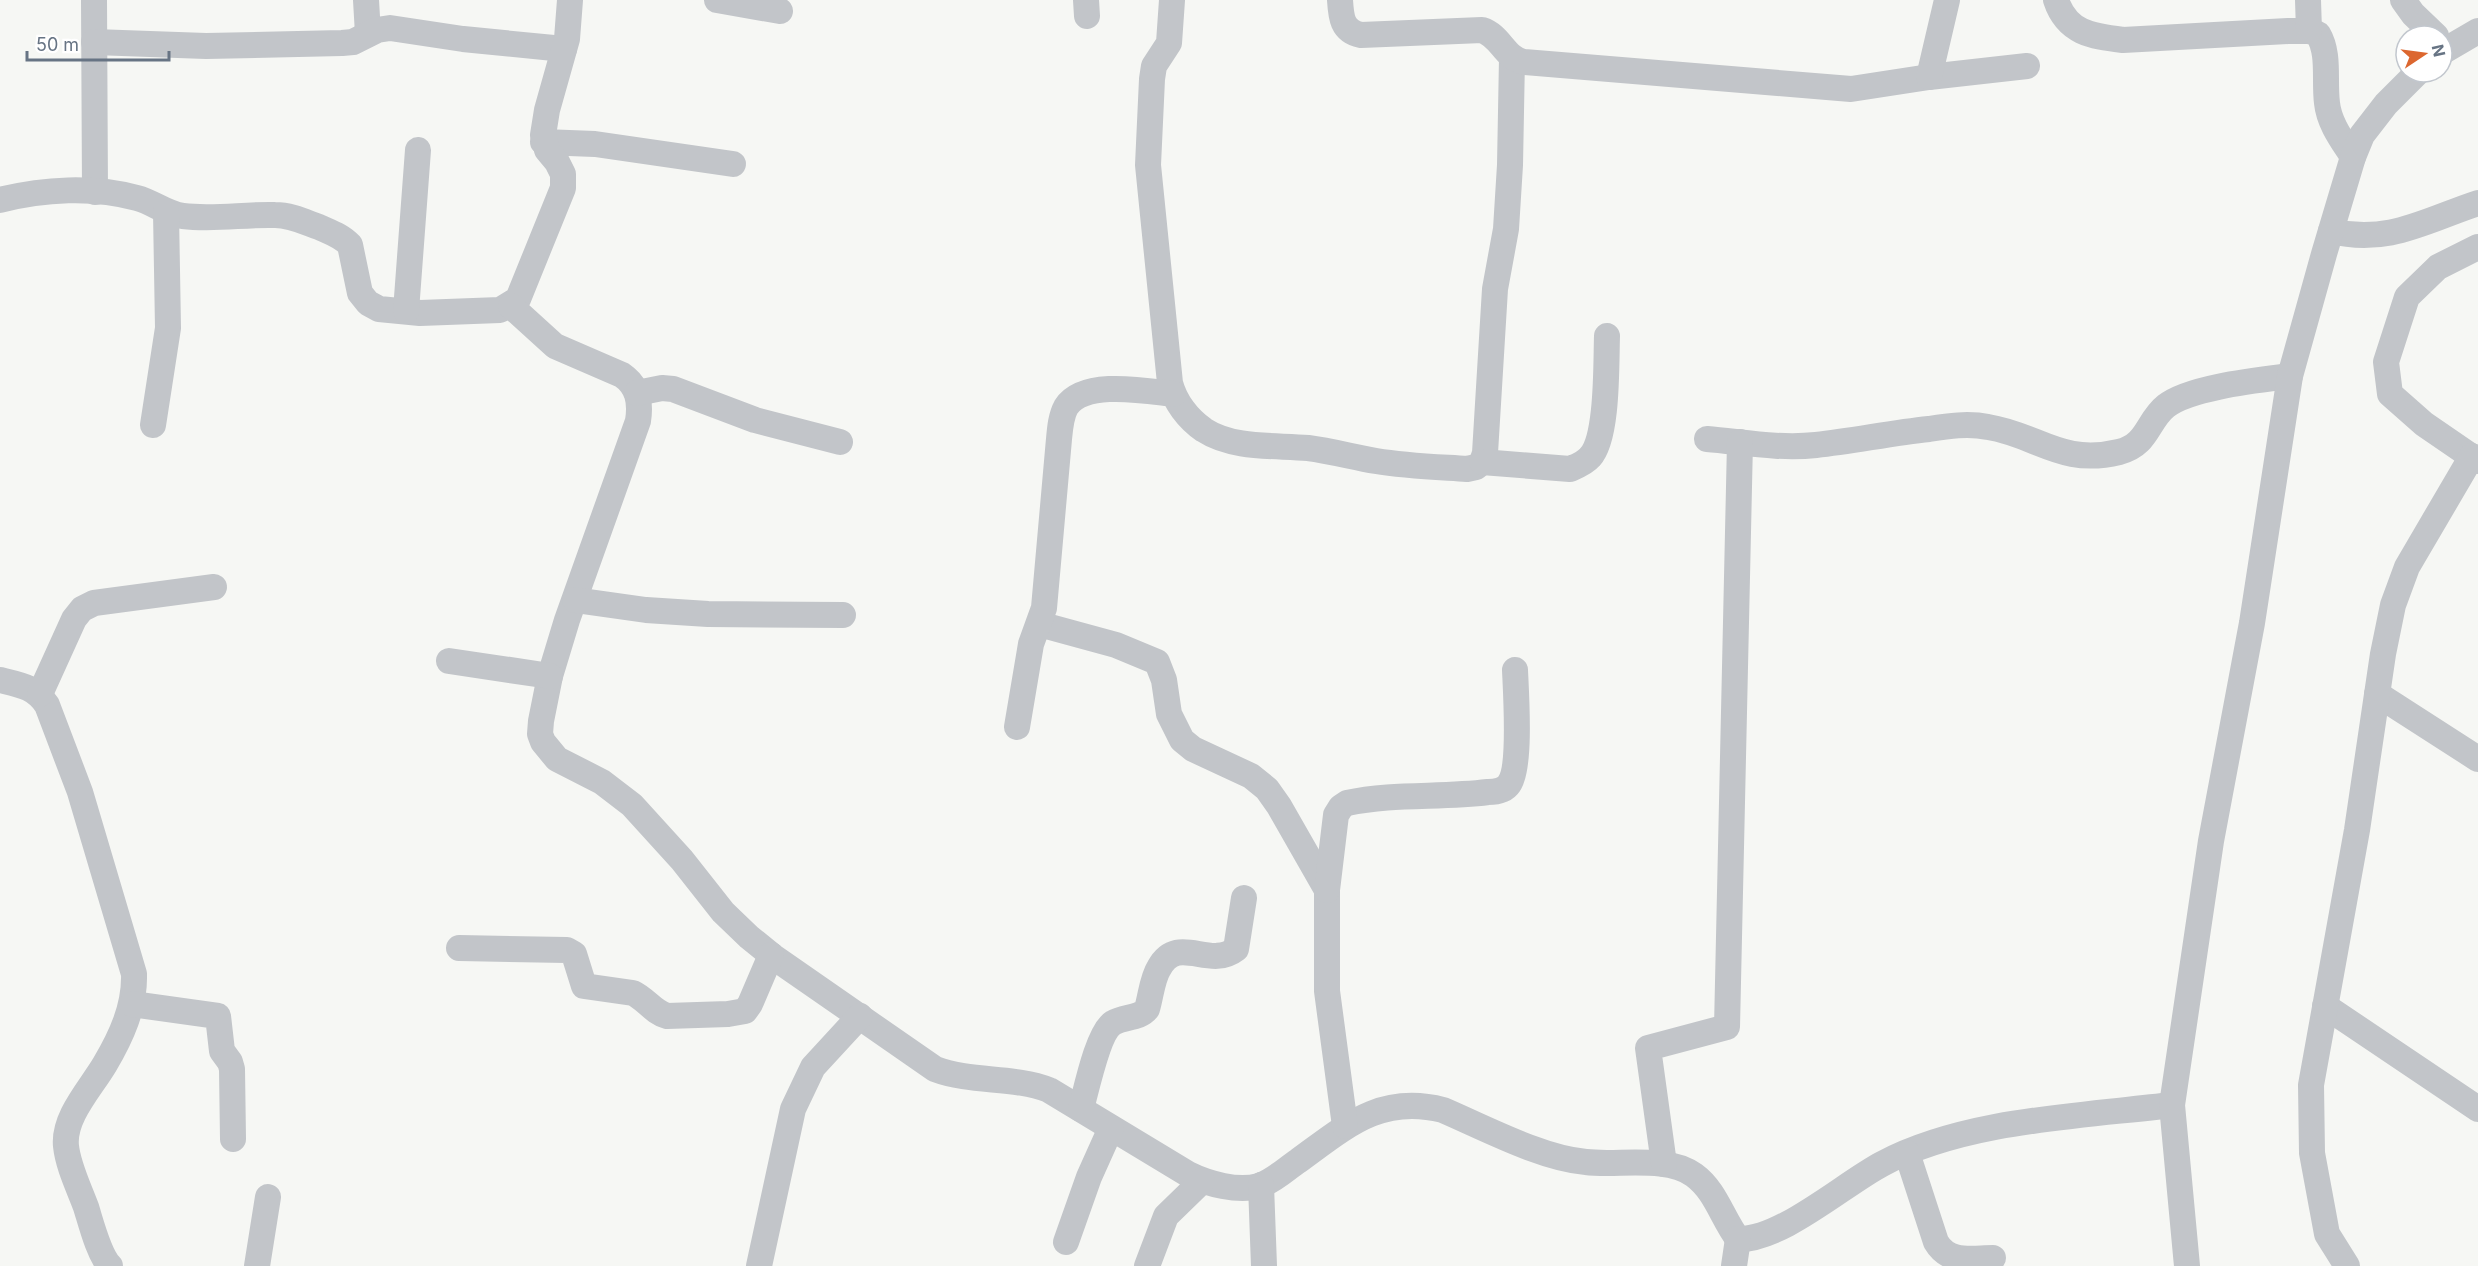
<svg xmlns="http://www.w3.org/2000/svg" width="2478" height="1266" font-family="Inter,sans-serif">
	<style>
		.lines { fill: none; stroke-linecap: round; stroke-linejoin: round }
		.minor { stroke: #c2c5c9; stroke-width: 26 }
	</style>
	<rect width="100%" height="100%" fill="#f6f7f4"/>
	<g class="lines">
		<g class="minor">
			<path d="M94,0l1,192"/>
			<path d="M366,0l2,34"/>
			<path d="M717,0l63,11"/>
			<path d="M1086,0l1,16"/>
			<path d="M1172,0l-3,43 -15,23 -2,13 -4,86 22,218c5,19 18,36 34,47 29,19 71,15 104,18 23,3 45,9 68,13 30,5 61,6 91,8l9,-2 6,-5 3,-9 10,-164 11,-60 4,-64 2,-107"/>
			<path d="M1340,0c1,17 2,31 21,35l121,-5c19,6 22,28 42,32l327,27 78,-12 98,-11"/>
			<path d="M2056,0c11,33 35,36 67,40l165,-9h21l9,3c12,20 6,46 9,69 2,20 15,37 26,54"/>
			<path d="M2308,0l1,31"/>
			<path d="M2403,0l10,14 23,22"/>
			<path d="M94,42l112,4 136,-3 11,-1 24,-12 13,-2 73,11 101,10"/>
			<path d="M2442,52l36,-21"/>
			<path d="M1929,77l18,-77"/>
			<path d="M543,142l52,2 138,20"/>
			<path d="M0,200c43,-11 93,-14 137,-2 16,4 29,16 46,18 31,4 61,-2 92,-1 16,0 30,7 44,12 11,5 23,9 31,18l10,48 8,10 11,6 41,4 80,-3 18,-11 45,-111v-14l-6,-12 -10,-12 -4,-15 4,-25 20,-71 3,-39"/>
			<path d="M2331,231c57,14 95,-11 147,-28"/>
			<path d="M2478,247l-40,20 -31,30 -21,65 4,32 34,30 54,37"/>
			<path d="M511,306l44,40 67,29c16,11 19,27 16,46l-71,199 -17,56 -9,45 -1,13 3,8 14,17 45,23 30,23 50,55 41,52 26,25 26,21 160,111c37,14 78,7 114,21l139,84c20,10 50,18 71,12 15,-5 27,-17 39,-25 48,-35 83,-67 145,-51 42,18 98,48 143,52 31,4 81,-7 108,13 22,16 28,43 44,64 42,2 106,-55 144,-75 82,-44 199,-48 290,-59"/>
			<path d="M406,311l12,-161"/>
			<path d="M637,393l25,-5 11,1 82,31 85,22"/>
			<path d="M153,425l15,-97 -2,-116"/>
			<path d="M1707,439c36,3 72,10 109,6 37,-4 75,-12 113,-16 19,-3 39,-6 59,-2 50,8 73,39 131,25 29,-7 28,-31 47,-46 24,-19 93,-26 124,-30"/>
			<path d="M1482,462l88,7c7,-3 15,-6 20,-12 18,-19 16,-93 17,-121"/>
			<path d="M575,600l71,10 62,4 135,1"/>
			<path d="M1039,624l77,21 41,17 7,18 5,34 13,26 11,9 58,27 16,13 12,17 48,84v101l18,135"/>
			<path d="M449,661l101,15"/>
			<path d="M0,680c21,5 35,7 47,25l33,87 54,182c1,33 -13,63 -29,90 -14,24 -42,53 -39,82 2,20 13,42 20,61 5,16 13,48 24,59"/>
			<path d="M40,694l34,-75 8,-10 12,-6 120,-16"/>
			<path d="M2377,694l101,65"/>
			<path d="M1017,727l14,-83 13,-36 15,-169c1,-11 2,-23 7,-32 18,-28 80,-16 107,-13"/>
			<path d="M1327,890l9,-75 5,-8 6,-4c46,-10 94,-5 141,-11 8,0 17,-2 21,-8 12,-16 7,-91 6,-114"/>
			<path d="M459,948l108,2 7,4 10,32 49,7c13,6 20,19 34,23l61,-2 17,-3 5,-7 21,-49"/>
			<path d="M132,1004l86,12 4,35 8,11 2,7 1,70"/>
			<path d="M2325,1006l153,103"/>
			<path d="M1081,1109c5,-18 17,-77 32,-86 11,-7 26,-4 34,-14 4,-13 5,-30 12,-41 19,-35 50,2 77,-19l8,-51"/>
			<path d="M1907,1153l29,89c13,22 35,16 57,16"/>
			<path d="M1664,1164l-16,-116 79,-21 13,-585"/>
			<path d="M1261,1185l3,81"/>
			<path d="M1066,1242l23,-65 22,-49"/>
			<path d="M257,1266l11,-69"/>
			<path d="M759,1266l34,-157 20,-42 47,-51"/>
			<path d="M1147,1266l19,-50 36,-35"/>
			<path d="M1734,1266l4,-27"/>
			<path d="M2187,1266l-15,-161 39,-264 41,-218 38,-247 34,-122 29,-97 9,-22 24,-31 32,-32"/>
			<path d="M2347,1266l-20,-32 -15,-81 -1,-68 46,-255 26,-176 10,-49 14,-38 65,-111"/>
		</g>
	</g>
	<g transform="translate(2424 54) rotate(77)"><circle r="28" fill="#ffffff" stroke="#c2c7ce" stroke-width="1.5"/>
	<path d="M0-4.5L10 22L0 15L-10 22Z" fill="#dc672f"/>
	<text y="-9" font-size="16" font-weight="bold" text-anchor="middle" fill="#677484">N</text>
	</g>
	<path d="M27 51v9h142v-9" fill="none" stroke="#677484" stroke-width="3"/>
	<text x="36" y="51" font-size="18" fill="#677484" stroke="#ffffff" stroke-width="4.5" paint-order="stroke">50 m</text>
</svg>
